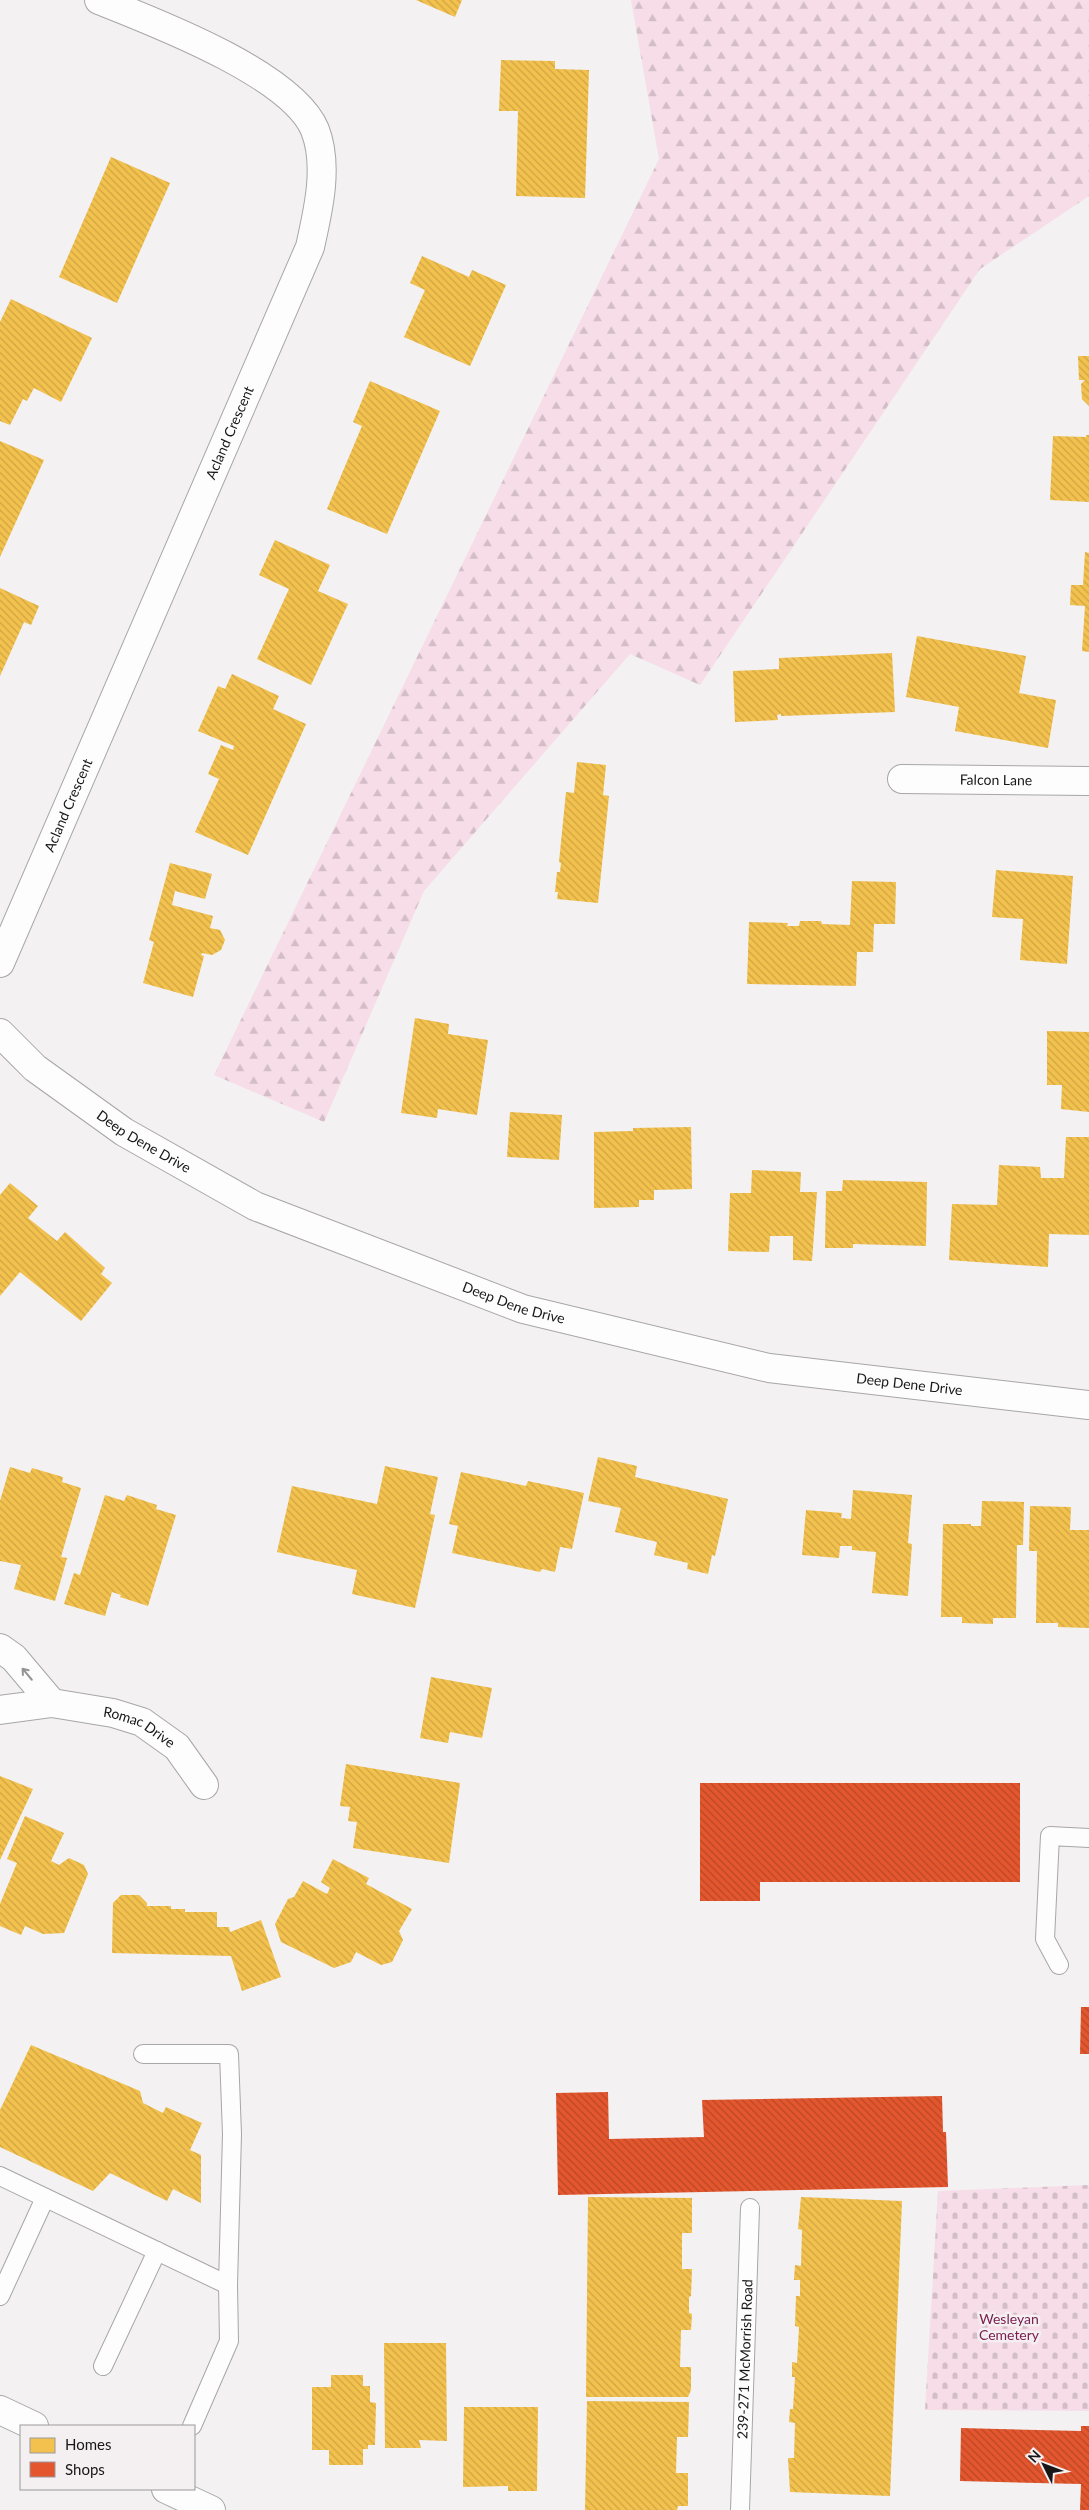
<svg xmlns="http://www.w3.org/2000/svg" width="1089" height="2510" viewBox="0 0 1089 2510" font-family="Lato,sans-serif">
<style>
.forest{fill:url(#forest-firs)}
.cemetery{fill:url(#cemetery-stones)}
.homes{fill:url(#homes-back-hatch)}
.shops{fill:url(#shops-back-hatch)}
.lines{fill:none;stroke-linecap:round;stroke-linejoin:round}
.service-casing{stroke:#a8a6a7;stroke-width:20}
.minor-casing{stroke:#a8a6a7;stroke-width:30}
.tertiary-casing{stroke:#a8a6a7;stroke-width:30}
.service{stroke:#fdfdfd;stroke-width:18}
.minor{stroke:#fdfdfd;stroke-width:28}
.tertiary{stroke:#fdfdfd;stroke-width:28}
.oneway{stroke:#969596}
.labels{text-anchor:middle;stroke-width:5;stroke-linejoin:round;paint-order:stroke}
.street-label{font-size:14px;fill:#181617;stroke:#f4f0f2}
.park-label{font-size:14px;fill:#7c2052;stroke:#f4f0f2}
</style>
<defs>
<pattern id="forest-firs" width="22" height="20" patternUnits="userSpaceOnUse" patternTransform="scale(1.25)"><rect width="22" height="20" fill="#f7dde8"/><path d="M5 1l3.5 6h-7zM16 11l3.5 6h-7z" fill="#d3bdc6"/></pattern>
<pattern id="cemetery-stones" width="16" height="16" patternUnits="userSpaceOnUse" patternTransform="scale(1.25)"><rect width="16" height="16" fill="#f7dde8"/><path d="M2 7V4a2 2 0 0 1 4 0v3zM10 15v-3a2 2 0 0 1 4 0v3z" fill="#d3bdc6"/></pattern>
<pattern id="homes-back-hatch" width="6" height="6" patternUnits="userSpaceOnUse" patternTransform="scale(1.25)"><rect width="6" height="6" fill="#f2c14e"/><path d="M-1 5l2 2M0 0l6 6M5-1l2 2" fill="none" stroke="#cfa543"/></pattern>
<pattern id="shops-back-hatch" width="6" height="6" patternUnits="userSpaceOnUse" patternTransform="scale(1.25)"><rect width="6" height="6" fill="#e4572e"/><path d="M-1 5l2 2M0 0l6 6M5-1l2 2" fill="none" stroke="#b84726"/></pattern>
</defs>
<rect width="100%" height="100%" fill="#f3f1f2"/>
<path class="forest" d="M631 0H1089V196L980 269 700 685 630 654 424 891 324 1122 214 1075 659 159Z"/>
<path class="cemetery" d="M1089 2185V2411L925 2410 938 2191Z"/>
<g class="homes">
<path d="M416 0H462L455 17Z"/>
<path d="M501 60 555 61V69L589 70 585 198 516 196 518 111H499Z"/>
<path d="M111 157 170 183 117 303 59 277Z"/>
<path d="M422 256 469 277 472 270 506 285 470 366 404 337 425 290 410 283Z"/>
<path d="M11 299 92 338 61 402 34 388 27 401 23 399 10 425 0 421V322Z"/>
<path d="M1078 356H1089V406L1082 399 1081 384 1085 380H1079Z"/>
<path d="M370 381 440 411 387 534 327 509 362 426 353 422Z"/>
<path d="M1086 435H1089V502L1050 500 1053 436 1086 437Z"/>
<path d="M0 441 44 460 0 557Z"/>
<path d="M275 540 330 565 318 591 348 604 311 685 257 659 289 589 259 575Z"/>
<path d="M1085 552 1089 553V652L1082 651 1085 606 1070 605 1071 585H1083Z"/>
<path d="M0 588 39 606 31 625 24 622 0 676Z"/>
<path d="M917 636 1026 656 1019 693 1056 700 1048 748 955 731 959 707 906 697Z"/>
<path d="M892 653 895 712 781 716V714L777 715 778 720 735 722 733 671 779 669V658Z"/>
<path d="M232 674 279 696 273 709 306 724 248 855 195 832 219 779 208 774 221 745 233 750 234 746 198 731 218 686 225 689Z"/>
<path d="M577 762 606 765 603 795 609 796 598 903 557 899 558 892H555L557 872H560L561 863 559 862 566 792 574 793Z"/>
<path d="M170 863 212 874 205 899 175 891 172 905 213 916 210 928 220 930 225 940 221 950 212 955 202 953 201 955 204 956 193 997 143 983 154 942 149 940Z"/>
<path d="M996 870 1073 876 1067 964 1020 960 1023 919 992 917Z"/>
<path d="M852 881 896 882 895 924H874L873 952H857L856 986 747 984 749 922 788 923 787 926H799L800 921H821L822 924 850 925Z"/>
<path d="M415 1018 449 1024 448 1034 488 1040 477 1115 438 1109 437 1118 401 1113Z"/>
<path d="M1047 1031 1089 1032V1112L1061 1109 1062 1085H1047Z"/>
<path d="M510 1112 562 1115 559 1160 507 1157Z"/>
<path d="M691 1127 692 1189 654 1190V1200H639V1207L594 1208V1132L633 1131V1128Z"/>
<path d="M1066 1137H1089V1235L1049 1234 1048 1267 949 1260 952 1204 997 1205 999 1165 1040 1167 1041 1178H1064Z"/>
<path d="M752 1170 801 1172 800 1192H817L812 1261 793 1260V1236H770L769 1252 728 1251 730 1193H751Z"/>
<path d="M843 1180 927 1182 926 1246 853 1244V1248H825L826 1191H842Z"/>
<path d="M10 1183 38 1206 28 1218 57 1241 65 1232 105 1268 101 1274 112 1283 81 1321 20 1272 0 1296V1195Z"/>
<path d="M598 1457 637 1466 635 1477 728 1499 715 1556 712 1555 708 1574 687 1569 688 1563 654 1555 657 1542 615 1532 621 1508 588 1501Z"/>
<path d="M385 1466 438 1477 430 1514 435 1515 415 1608 352 1594 357 1570 277 1552 292 1486 377 1504Z"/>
<path d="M10 1467 30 1473 32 1468 63 1477 62 1482 81 1488 61 1557 67 1558 55 1601 14 1589 21 1565 0 1561V1501Z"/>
<path d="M461 1472 526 1486 528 1481 584 1493 572 1549 560 1547 555 1572 542 1569 540 1572 452 1553 458 1526 449 1524Z"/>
<path d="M853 1490 912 1495 908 1543 912 1544 908 1596 872 1593 876 1552 852 1550V1546H840L839 1558 802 1555 806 1510 842 1513 841 1518 851 1519Z"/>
<path d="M105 1495 124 1501 127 1495 157 1505 156 1509 176 1515 148 1606 120 1597 121 1595 112 1592 105 1616 64 1604 74 1573 80 1575Z"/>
<path d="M982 1501 1024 1502 1023 1545H1017L1016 1618H993V1624L962 1623V1617H941L943 1524H971V1526H981Z"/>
<path d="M1030 1506 1071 1507 1070 1530H1089V1628L1058 1627V1623H1036L1037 1551H1029Z"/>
<path d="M431 1677 492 1688 482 1738 450 1732 448 1743 420 1738Z"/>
<path d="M346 1764 460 1783 449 1863 353 1848 357 1822 348 1821 350 1807 340 1806Z"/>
<path d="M0 1776 33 1789 0 1860Z"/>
<path d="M25 1816 64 1833 51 1861 59 1865 69 1858 84 1865 88 1874 64 1933 43 1934 25 1926 21 1935 0 1926V1904L17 1863 7 1859Z"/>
<path d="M333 1859 369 1878 366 1884 412 1909 399 1931 403 1940 392 1962 381 1965 356 1952 351 1962 334 1968 281 1942 275 1924 288 1899 294 1897 303 1881 327 1894 330 1888 321 1882Z"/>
<path d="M121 1895H139L147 1903V1906H171V1909H185V1912H217V1927H229L230 1932 261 1920 281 1977 242 1991 231 1956 112 1953 113 1903Z"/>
<path d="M31 2045 140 2091 143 2103 163 2113 166 2107 202 2123 190 2150 201 2155V2203L173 2189 167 2201 110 2173 93 2191 0 2147V2110Z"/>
<path d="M588 2197 692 2198V2233H682V2269H692L691 2296 689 2297V2313L692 2314 691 2330H681L680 2367H691V2390L688 2397H586Z"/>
<path d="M801 2197 902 2201 890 2496 790 2492 788 2458H794L795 2423 789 2422 790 2409H793L795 2377H792V2362L797 2363 799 2327 795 2326 796 2296H800V2280H794L795 2265 801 2266 802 2230 798 2229Z"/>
<path d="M384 2343H446L447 2441 419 2440 421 2448H385Z"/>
<path d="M331 2375H363V2386H370V2402L376 2403 375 2445H368V2449H363V2465H329V2450H312V2387H331Z"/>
<path d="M587 2401 689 2402 688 2437H677L676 2473H688V2506H678L677 2510H585Z"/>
<path d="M464 2407H538L537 2491H508V2486L463 2487Z"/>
</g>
<g class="shops">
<path d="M700 1783H1020V1882H760V1901H700Z"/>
<path d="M1081 2007H1089V2054H1080Z"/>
<path d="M608 2092 609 2139 704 2137 702 2100 942 2096 943 2132H946L948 2187 558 2195 556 2093Z"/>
<path d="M1081 2426H1089V2510H1080L1081 2484 960 2481 961 2428 1081 2431Z"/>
</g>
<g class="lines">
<defs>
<g id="service">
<path d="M1059 1965 1045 1939 1050 1836 1089 1838"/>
<path d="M143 2054H229L232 2134 228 2285 229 2341 192 2426"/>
<path d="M0 2176 228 2285"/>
<path d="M0 2296 45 2198"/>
<path d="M103 2366 157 2251"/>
<path id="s1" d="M740 2510 750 2208"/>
</g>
<g id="minor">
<path id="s2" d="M902 779 1089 781"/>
<path id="s3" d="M0 963 310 247C318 211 329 166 315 130 292 74 154 22 99 0"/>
<path id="s4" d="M0 1033 35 1068 124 1132 255 1206 523 1309 769 1368 1089 1405"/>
<path d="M0 1648 14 1658 52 1703"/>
<path id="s5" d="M0 1710 52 1703 113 1713 142 1722 177 1747 204 1785"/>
</g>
<g id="tertiary">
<path d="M0 2410 34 2426"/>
<path d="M166 2489 211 2510"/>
</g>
</defs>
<use href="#service" class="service-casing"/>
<use href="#minor" class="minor-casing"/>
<use href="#tertiary" class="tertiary-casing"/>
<use href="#service" class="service"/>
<use href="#minor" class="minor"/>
<use href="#tertiary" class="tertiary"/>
</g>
<defs><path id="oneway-shaft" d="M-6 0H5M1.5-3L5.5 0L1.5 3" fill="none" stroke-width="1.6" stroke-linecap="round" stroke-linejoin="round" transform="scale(1.25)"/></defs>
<use class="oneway" href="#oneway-shaft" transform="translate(27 1674) rotate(-130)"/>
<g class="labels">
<g class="street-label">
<text dy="5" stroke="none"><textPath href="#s3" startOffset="578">Acland Crescent</textPath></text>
<text dy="5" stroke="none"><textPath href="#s2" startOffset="94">Falcon Lane</textPath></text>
<text dy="5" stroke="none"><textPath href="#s3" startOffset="172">Acland Crescent</textPath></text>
<text dy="5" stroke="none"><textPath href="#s4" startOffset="181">Deep Dene Drive</textPath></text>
<text dy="5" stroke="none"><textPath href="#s4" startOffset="586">Deep Dene Drive</textPath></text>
<text dy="5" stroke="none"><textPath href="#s4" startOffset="991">Deep Dene Drive</textPath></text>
<text dy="5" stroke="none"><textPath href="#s5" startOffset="144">Romac Drive</textPath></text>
<text dy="5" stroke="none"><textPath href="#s1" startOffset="151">239-271 McMorrish Road</textPath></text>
</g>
<g class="park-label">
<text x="1009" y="2324">Wesleyan<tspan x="1009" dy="16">Cemetery</tspan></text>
</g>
</g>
<rect x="20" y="2425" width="175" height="65" fill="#f4f0f2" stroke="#9c999a"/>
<rect x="30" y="2438" width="25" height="15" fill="#f2c14e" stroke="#9c999a"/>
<text x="65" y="2450" font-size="15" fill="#181617">Homes</text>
<rect x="30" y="2462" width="25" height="15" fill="#e4572e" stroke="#9c999a"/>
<text x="65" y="2475" font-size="15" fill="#181617">Shops</text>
<g transform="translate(1044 2465) rotate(312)" stroke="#f4f0f2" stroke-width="4" paint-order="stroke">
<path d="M0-4L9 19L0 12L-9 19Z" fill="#181617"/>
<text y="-8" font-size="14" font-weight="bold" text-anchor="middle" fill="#181617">N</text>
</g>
</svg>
